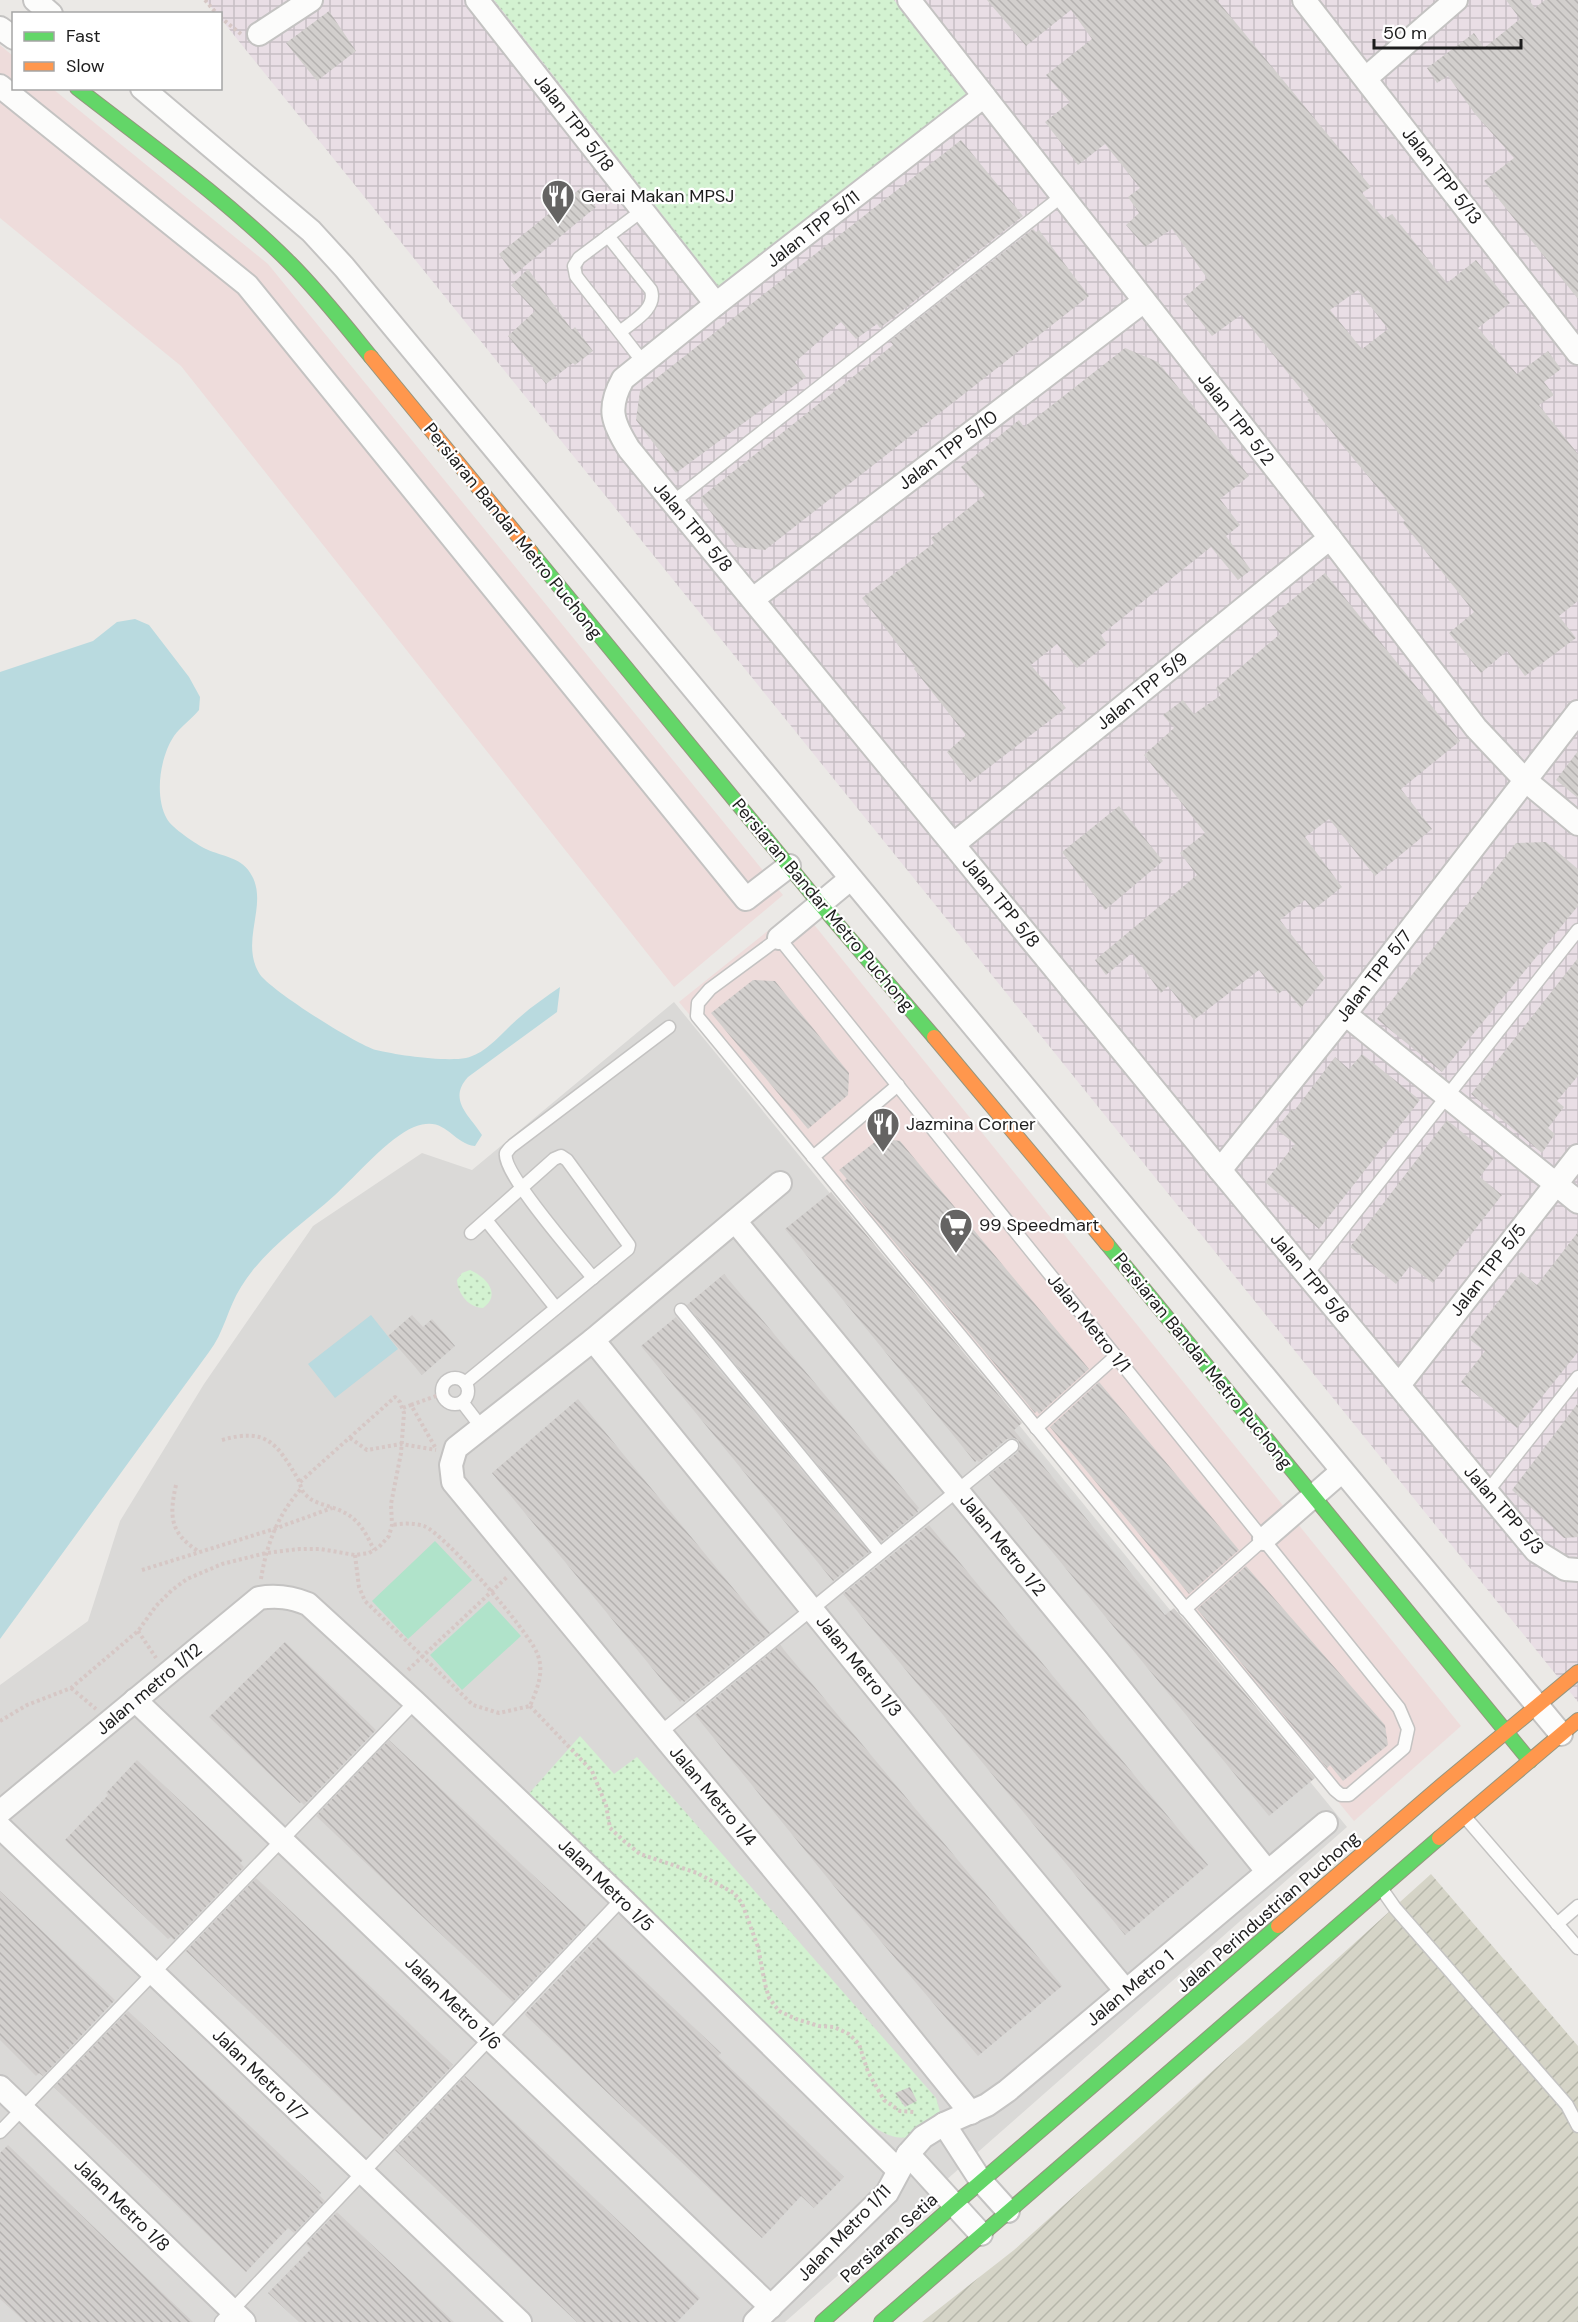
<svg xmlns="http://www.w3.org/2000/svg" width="1578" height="2322" viewBox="0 0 1578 2322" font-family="'DM Sans',sans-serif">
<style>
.residential{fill:#dad9d7}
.commercial{fill:#eedcdb}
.industrial{fill:url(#industrial-grid)}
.construction{fill:url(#construction-furrows)}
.park{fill:url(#park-dots)}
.pitch{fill:#b0e3ca}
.water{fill:#b9dadf}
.building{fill:url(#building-back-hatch);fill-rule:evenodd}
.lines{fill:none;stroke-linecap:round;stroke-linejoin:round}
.lane-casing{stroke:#c4c3c2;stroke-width:15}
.street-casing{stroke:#c4c3c2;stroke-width:26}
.fast-casing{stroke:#95957e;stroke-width:16}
.slow-casing{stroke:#95957e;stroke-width:16}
.path{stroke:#d6c7c5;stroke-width:4;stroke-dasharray:3 3;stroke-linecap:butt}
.lane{stroke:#fcfcfb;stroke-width:12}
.street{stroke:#fcfcfb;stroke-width:22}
.fast{stroke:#63d668;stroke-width:14}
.slow{stroke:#ff974d;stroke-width:14}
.labels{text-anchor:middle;stroke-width:4.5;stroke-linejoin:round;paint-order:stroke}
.street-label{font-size:18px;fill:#1d1d1d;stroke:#fff}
.poi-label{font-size:18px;fill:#1d1d1d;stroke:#fff;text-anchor:start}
</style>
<defs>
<pattern id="industrial-grid" width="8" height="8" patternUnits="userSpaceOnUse" patternTransform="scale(1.5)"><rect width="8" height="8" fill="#e9dee5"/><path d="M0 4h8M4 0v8" fill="none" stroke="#c7bec4"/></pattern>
<pattern id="construction-furrows" width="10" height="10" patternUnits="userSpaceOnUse" patternTransform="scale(1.5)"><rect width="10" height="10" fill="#d5d4c7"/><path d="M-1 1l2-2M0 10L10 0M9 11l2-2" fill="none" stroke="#b6b6aa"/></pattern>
<pattern id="park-dots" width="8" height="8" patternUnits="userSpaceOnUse" patternTransform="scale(1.5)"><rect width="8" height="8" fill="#d3f2d1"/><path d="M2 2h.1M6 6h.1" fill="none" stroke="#b5cfb3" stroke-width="1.8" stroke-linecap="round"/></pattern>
<pattern id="building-back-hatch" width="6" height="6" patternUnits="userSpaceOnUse" patternTransform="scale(1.5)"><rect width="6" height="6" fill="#d2cfcd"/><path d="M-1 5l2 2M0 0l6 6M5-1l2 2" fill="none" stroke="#b4b1b0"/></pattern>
</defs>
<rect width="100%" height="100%" fill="#ebe9e6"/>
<path class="residential" d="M674 1002 1347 1827 785 2322H0V1685L88 1621 120 1521 204 1384 313 1226 422 1153 472 1170Z"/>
<g class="commercial">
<path d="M0 45 13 56 14 88 53 89 268 264 783 895 674 987 181 366 0 218Z"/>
<path d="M799 906 1461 1726 1354 1821 679 1002Z"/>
</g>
<path class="industrial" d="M205 0H1578V1702L221 19 220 14 216 13Z"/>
<path class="construction" d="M1431 1874 1578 2046V2322H922L1014 2250Z"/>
<g class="park">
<path d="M494 0H894L968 95 719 287Z"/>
<path d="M470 1270C486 1277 502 1294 483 1308 469 1308 458 1294 457 1280L462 1273Z"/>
<path d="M580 1736 614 1774 637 1757 936 2098 940 2112C909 2155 885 2137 852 2110L526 1797Z"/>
</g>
<g class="pitch">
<path d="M435 1541 472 1580 408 1639 372 1601Z"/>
<path d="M489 1601 521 1636 462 1690 430 1655Z"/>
</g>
<g class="water">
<path d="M135 619 149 625 189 677 200 697 199 710C192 719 180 727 174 736 160 757 154 796 167 819 172 828 196 844 206 849 223 857 243 857 252 876 268 905 240 941 259 973 268 989 357 1045 376 1050 397 1055 444 1062 466 1058 487 1054 504 1030 520 1017 532 1006 546 997 560 987L557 1012 468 1077C447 1100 470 1116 482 1135L475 1146C451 1143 446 1114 414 1127 388 1138 356 1176 335 1195 302 1225 265 1248 241 1287 228 1307 224 1333 209 1352 139 1448 70 1543 0 1639V672L93 641 117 622Z"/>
<path d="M371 1315 398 1349 335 1398 308 1364Z"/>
</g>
<g class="building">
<path d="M987 0H1217L1371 187 1362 193 1384 219 1392 214 1447 283 1476 260 1510 303 1478 328 1517 374 1548 351 1561 369 1544 382 1554 395 1539 405 1578 454V601L1559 616 1576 638 1525 676 1507 651 1481 673 1449 633 1474 612 1403 523 1405 521 1338 440 1307 400 1309 399 1241 315 1212 336 1183 299 1207 278 1172 229 1145 247 1126 225 1139 213 1128 197 1140 188 1105 144 1078 165 1045 122 1070 102 1046 75 1092 39 1071 10 1026 46ZM1358 290 1388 329 1362 349 1330 310Z"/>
<path d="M1506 0H1529L1535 8 1545 0H1578V299L1484 181 1514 158 1475 114 1448 76 1437 83 1427 68 1474 33 1484 48 1520 19Z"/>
<path d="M329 11 356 51 317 81 286 43Z"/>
<path d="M961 140 1023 216 880 328 877 324 856 339 841 322 795 362 806 377 676 473 636 420 640 391Z"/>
<path d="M582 187 596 207 514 275 499 254Z"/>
<path d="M1033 229 1036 232 1039 230 1089 296 765 550 737 547 700 498 893 345 890 341Z"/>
<path d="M528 269 572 330 575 327 593 351 575 365 573 363 546 384 508 336 535 311 511 285Z"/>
<path d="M1125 348 1158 362 1249 476 1220 499 1240 525 1226 536 1251 570 1238 580 1211 547 1101 635 1107 644 1077 668 1057 644 1031 665 1066 708 970 782 947 752 966 735 914 669 915 667 862 598 934 543 931 538 985 495 961 467 1019 420 1024 427Z"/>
<path d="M1325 573 1460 741 1401 789 1432 829 1375 876 1329 819 1305 837 1342 887 1313 910 1305 900 1280 920 1325 978 1301 1008 1285 989 1278 994 1259 970 1194 1020 1168 986 1161 993 1132 953 1106 975 1095 960 1197 875 1180 853 1205 833 1144 755 1174 728 1163 715 1183 700 1194 714 1221 695 1216 688 1280 634 1268 619Z"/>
<path d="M1578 751V798L1556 780Z"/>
<path d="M1119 806 1163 861 1105 910 1062 852Z"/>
<path d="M1546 842 1578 869V906L1442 1072 1377 1019 1516 843Z"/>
<path d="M1578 958V1076L1557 1101 1564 1107 1548 1128 1555 1134 1542 1153 1471 1094Z"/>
<path d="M753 980 775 981 849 1073 848 1095 808 1129 711 1013Z"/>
<path d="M1362 1054 1420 1100 1319 1229 1265 1182 1295 1144 1276 1129 1292 1109 1294 1111 1335 1057 1349 1069Z"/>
<path d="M1447 1120 1494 1158 1480 1177 1502 1195 1433 1283 1410 1266 1396 1284 1350 1247Z"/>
<path d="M880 1138 900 1141 1089 1369 1039 1414 1037 1411 1035 1413 844 1181 847 1179 839 1170Z"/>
<path d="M831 1192 1022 1423 1014 1430 1165 1615 1174 1608 1315 1778 1269 1816 989 1475 1018 1452 1020 1445 1018 1440 1014 1438 1007 1439 979 1462 977 1460 975 1462 785 1229Z"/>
<path d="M1578 1232V1352L1517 1428 1461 1382 1485 1351 1469 1339 1521 1272 1537 1285Z"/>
<path d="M724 1274 919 1508 917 1510 918 1512 881 1542 687 1305Z"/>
<path d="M412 1315 423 1327 432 1319 455 1346 422 1375 388 1336Z"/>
<path d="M676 1317 869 1552 833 1581 641 1346Z"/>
<path d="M1099 1382 1239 1550 1189 1594 1050 1427Z"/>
<path d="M578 1399 770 1633 684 1702 682 1700 680 1702 492 1473Z"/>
<path d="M1578 1403V1537L1564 1538 1512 1490Z"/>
<path d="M929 1525 1208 1865 1125 1935 843 1594Z"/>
<path d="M1246 1566 1385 1725 1388 1745 1343 1781 1330 1765 1327 1768 1197 1609Z"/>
<path d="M285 1642 376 1730 304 1805 301 1802 300 1803 209 1717Z"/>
<path d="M780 1645 1062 1986 978 2056 834 1886 695 1715Z"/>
<path d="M389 1740 586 1925 513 2002 316 1816Z"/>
<path d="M137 1760 243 1860 240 1863 244 1867 174 1940 171 1937 168 1939 65 1840 108 1795 106 1793Z"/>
<path d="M256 1878 453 2065 383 2139 186 1951Z"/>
<path d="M0 1891 115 2000 43 2076 39 2073 36 2076 0 2040Z"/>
<path d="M598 1937 721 2053 718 2056 844 2177 814 2208 801 2196 762 2238 526 2016 525 2014Z"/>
<path d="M128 2011 321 2193 319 2195 325 2201 294 2233 288 2228 246 2272 54 2087Z"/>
<path d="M465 2076 700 2298 677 2322H577L397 2152 395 2150Z"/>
<path d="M910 2087 917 2101 905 2107 895 2093Z"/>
<path d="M8 2145 193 2322H25L0 2299V2153Z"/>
<path d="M337 2212 454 2322H299L268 2293 311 2249 306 2244Z"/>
</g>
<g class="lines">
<defs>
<g id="lane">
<path d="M643 210 579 258 574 266 576 276 643 362"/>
<path d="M608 236 651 290C657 309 633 321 620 332"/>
<path d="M673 502 1062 196"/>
<path d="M779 938 1399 1708 1408 1729 1404 1748 1349 1795H1341L1335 1790 697 1016 698 1003 710 989Z"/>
<path d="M813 1157 898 1085"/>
<path d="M486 1220 556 1308"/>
<path d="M1307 1274 1578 930"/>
<path d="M593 1278C579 1260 501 1172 506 1153 506 1153 511 1146 512 1146L669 1027"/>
<path d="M681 1310 880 1553"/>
<circle cx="455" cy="1391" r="13"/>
<path d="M465 1383 628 1249 629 1245 567 1160 561 1156 554 1159 471 1233"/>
<path d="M462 1402 482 1428"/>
<path d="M1036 1428 1116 1356"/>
<path d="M1487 1492 1578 1377"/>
<path d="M1185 1609 1264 1539"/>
<path d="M661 1732 1012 1446"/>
<path d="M1465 1817 1578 1948"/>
<path d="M1381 1888 1395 1908 1567 2105 1578 2126"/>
<path d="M1557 1924 1578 1906"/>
<path d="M0 2132 415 1702"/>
<path d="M221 2322 622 1899"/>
</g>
<g id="street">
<path d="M35 0 51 14"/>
<path d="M477 0 716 304"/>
<path d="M909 0 1330 538 1476 728 1525 780 1578 824"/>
<path d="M1304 0 1578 353"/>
<path d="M0 28 14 38"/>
<path d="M259 34 311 0"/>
<path d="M1366 78 1456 0"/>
<path d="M0 86 247 285 746 899 789 866"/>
<path d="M142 88 311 231 344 267C747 758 1154 1246 1561 1734"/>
<path d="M984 96 716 304 623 379C607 408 612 422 629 449L1220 1170 1536 1551 1565 1569 1578 1570"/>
<path d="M753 599 1144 301"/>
<path d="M954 844 1330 538"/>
<path d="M779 938 849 880"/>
<path d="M1345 1014 1578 1202"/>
<path d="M1220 1170 1345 1014 1578 712"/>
<path d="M780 1183 593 1340 456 1448 451 1465 453 1482 803 1905 971 2113"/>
<path d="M735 1221 1097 1660 1267 1871"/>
<path d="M593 1340 951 1781 1126 1991"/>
<path d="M1399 1385 1578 1156"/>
<path d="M1264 1539 1341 1472"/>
<path d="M135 1700 771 2307"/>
<path d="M0 1812 259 1598C277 1595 291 1597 308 1604L415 1702 622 1899 898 2170"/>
<path d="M0 1827 520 2322"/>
<path d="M0 2087 244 2322"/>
<path d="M944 2124 981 2181 1008 2211"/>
<path d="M908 2154 981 2234"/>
<path d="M755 2322 887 2193 908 2154 923 2137 944 2124 987 2105 1007 2091 1326 1823"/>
</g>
<g id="fast">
<path d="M77 88C149 144 225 198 290 263 319 292 345 325 371 357"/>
<path d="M531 552 820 904 934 1037"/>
<path d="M1107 1244 1530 1761"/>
<path d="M822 2322 955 2204 1278 1926"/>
<path d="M881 2322 1439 1838"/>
</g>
<g id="slow">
<path d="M371 357 531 552"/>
<path d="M934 1037 1107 1244"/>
<path d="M1439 1838 1578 1720"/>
<path d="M1278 1926 1442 1785 1578 1672"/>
</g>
</defs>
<use href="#lane" class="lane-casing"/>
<use href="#street" class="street-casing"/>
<use href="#fast" class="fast-casing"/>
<use href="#slow" class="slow-casing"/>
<g class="path">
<path d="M205 0 217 14"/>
<path d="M220 17 241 34"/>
<path d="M411 1405 442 1394"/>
<path d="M403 1408 411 1405 435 1447"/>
<path d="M350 1438 367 1450 401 1444 436 1450"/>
<path d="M222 1440C267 1427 277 1444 298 1479 301 1485 301 1491 306 1495 312 1502 322 1504 331 1507 356 1515 363 1527 374 1550"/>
<path d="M176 1485C169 1516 170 1533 198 1551"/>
<path d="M355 1555 359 1587 365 1601 473 1705 499 1713 530 1706C537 1689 545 1672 537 1653 528 1631 445 1534 424 1526 414 1523 402 1523 392 1525"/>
<path d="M142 1570 274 1529 332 1508"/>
<path d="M261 1579C266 1546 278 1514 301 1489"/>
<path d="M138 1631 156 1658"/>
<path d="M408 1670 507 1577"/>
<path d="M71 1688 96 1709"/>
<path d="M530 1706 592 1771 606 1805 610 1828 624 1841 640 1854 697 1873 734 1893 742 1903 758 1947 765 1984 769 1998 779 2011 796 2019 819 2026 834 2027 849 2034 859 2044 868 2072 884 2100 900 2111 915 2112"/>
<path d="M0 1721 27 1705 71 1688 138 1631 156 1606 172 1590 187 1579 222 1564 266 1553 299 1549H320L355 1555 369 1553 379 1547 389 1536 392 1525 391 1504 401 1453 404 1413 400 1402 395 1397 300 1482"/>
</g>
<use href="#lane" class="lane"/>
<use href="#street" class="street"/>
<use href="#fast" class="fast"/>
<use href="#slow" class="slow"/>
</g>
<defs>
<symbol id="restaurant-pin" viewBox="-11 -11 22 30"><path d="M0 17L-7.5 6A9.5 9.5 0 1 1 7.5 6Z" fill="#656463" stroke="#fff"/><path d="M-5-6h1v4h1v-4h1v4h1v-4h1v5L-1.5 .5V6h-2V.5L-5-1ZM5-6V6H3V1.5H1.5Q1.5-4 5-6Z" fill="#fff"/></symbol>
<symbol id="supermarket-pin" viewBox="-11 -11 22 30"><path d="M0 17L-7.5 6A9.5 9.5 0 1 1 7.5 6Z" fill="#656463" stroke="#fff"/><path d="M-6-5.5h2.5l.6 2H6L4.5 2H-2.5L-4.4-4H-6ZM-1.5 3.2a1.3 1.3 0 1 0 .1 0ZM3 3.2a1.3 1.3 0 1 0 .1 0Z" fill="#fff"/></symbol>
</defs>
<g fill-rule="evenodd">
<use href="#restaurant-pin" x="539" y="177" width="38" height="52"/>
<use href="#restaurant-pin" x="864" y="1105" width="38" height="52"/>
<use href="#supermarket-pin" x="937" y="1206" width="38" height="52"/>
</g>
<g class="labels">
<g class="street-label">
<text transform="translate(574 123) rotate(52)" y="6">Jalan TPP 5/18</text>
<text transform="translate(1442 176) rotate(52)" y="6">Jalan TPP 5/13</text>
<text transform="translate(813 229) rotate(-38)" y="6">Jalan TPP 5/11</text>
<text transform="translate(1236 419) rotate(52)" y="6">Jalan TPP 5/2</text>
<text transform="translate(948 450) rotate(-37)" y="6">Jalan TPP 5/10</text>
<text transform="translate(693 527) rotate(50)" y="6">Jalan TPP 5/8</text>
<text transform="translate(513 531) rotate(51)" y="6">Persiaran Bandar Metro Puchong</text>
<text transform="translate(1142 691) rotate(-39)" y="6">Jalan TPP 5/9</text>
<text transform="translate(1001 902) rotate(51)" y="6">Jalan TPP 5/8</text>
<text transform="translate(823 905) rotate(50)" y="6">Persiaran Bandar Metro Puchong</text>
<text transform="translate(1374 976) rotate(-52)" y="6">Jalan TPP 5/7</text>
<text transform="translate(1488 1270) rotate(-52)" y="6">Jalan TPP 5/5</text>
<text transform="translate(1310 1278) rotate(50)" y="6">Jalan TPP 5/8</text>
<text transform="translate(1089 1323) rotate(51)" y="6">Jalan Metro 1/1</text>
<text transform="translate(1203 1361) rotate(51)" y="6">Persiaran Bandar Metro Puchong</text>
<text transform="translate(1504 1510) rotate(49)" y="6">Jalan TPP 5/3</text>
<text transform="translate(1003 1545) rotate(51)" y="6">Jalan Metro 1/2</text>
<text transform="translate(859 1666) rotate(51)" y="6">Jalan Metro 1/3</text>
<text transform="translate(149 1689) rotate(-40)" y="6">Jalan metro 1/12</text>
<text transform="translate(713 1796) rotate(50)" y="6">Jalan Metro 1/4</text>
<text transform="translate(606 1885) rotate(44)" y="6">Jalan Metro 1/5</text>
<text transform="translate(1268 1912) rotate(-41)" y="6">Jalan Perindustrian Puchong</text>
<text transform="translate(1130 1988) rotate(-40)" y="6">Jalan Metro 1</text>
<text transform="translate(453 2003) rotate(44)" y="6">Jalan Metro 1/6</text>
<text transform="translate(260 2075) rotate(44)" y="6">Jalan Metro 1/7</text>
<text transform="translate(122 2205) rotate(44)" y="6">Jalan Metro 1/8</text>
<text transform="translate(844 2233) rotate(-46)" y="6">Jalan Metro 1/11</text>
<text transform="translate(889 2238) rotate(-42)" y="6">Persiaran Setia</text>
</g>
<g class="poi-label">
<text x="581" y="202">Gerai Makan MPSJ</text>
<text x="906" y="1130">Jazmina Corner</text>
<text x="979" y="1231">99 Speedmart</text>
</g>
</g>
<rect x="12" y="12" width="210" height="78" fill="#ffffff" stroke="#a5a5a5" stroke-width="1.5"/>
<rect x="24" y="32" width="30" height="9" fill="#63d668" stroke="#a5a5a5" stroke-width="1.5"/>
<text x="66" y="42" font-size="18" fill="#1d1d1d">Fast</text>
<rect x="24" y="62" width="30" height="9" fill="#ff974d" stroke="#a5a5a5" stroke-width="1.5"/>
<text x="66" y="72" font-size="18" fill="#1d1d1d">Slow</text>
<path d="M1374 39v9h147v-9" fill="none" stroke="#1d1d1d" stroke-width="3"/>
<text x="1383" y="39" font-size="18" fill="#1d1d1d" stroke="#ffffff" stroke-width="4.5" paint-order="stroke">50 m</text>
</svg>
